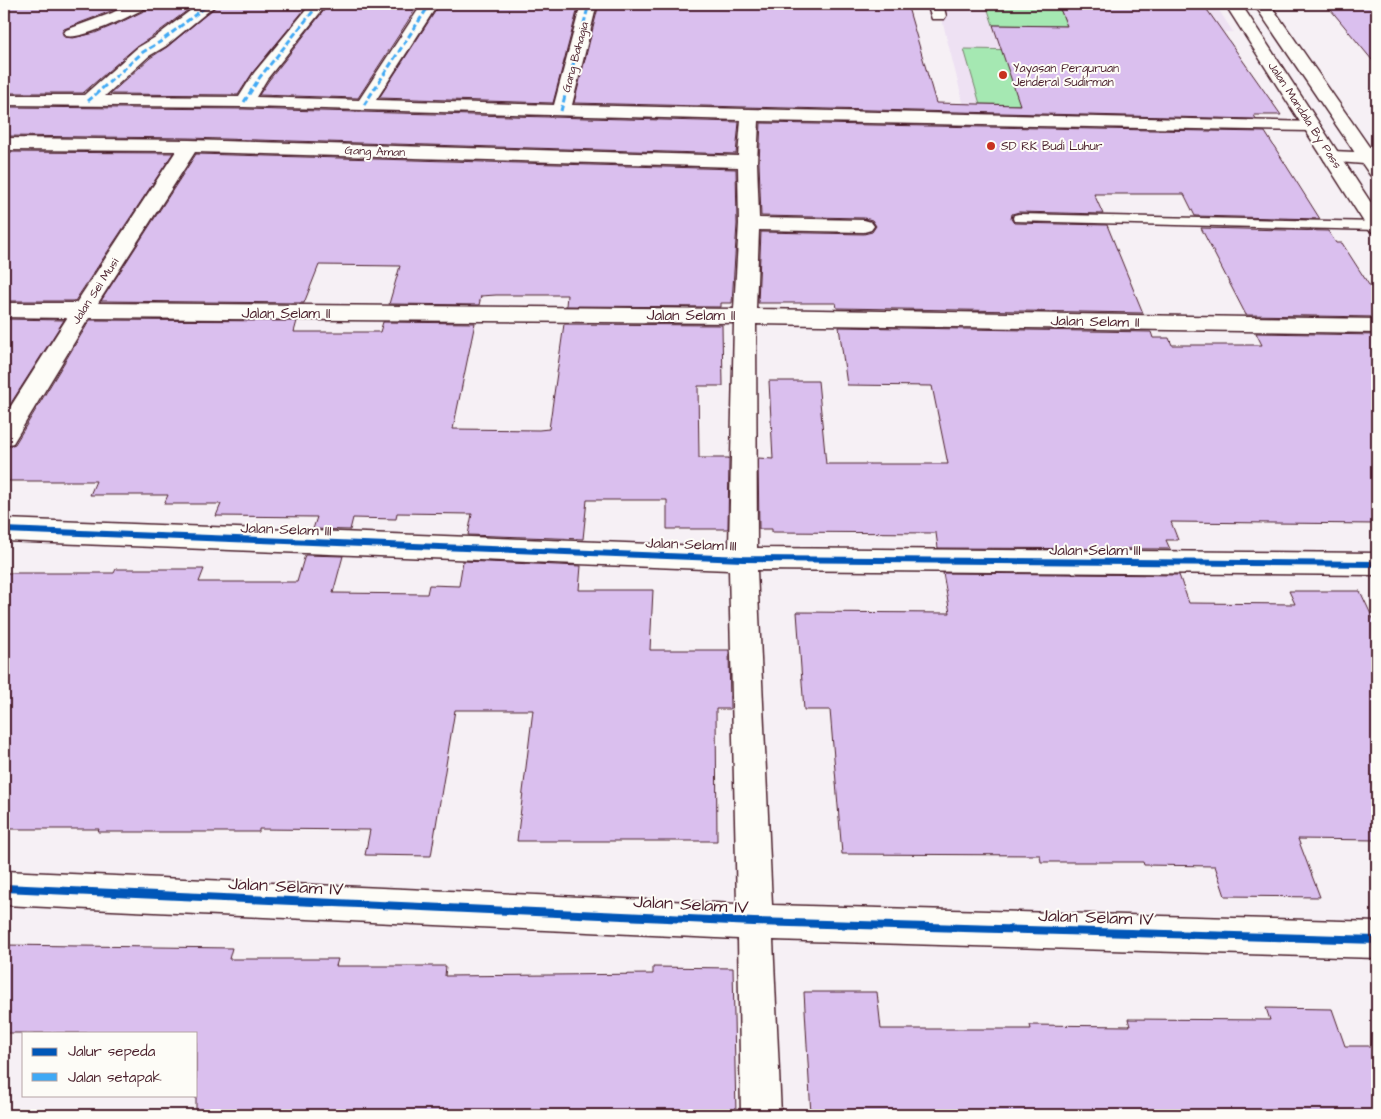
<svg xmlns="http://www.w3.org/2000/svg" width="1381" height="1119" viewBox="0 0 1381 1119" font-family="'Architects Daughter',sans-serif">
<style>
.built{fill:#eee1f3}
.green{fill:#a5e8b2;stroke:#78846e}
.building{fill:#dabfee;stroke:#4a1f2b}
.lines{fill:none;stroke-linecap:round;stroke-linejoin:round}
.lane-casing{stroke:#4a1f2b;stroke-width:3}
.street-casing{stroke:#4a1f2b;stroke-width:3}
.secondary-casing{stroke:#4a1f2b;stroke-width:3}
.lane{fill:#fdfcf7;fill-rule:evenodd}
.street{fill:#fdfcf7;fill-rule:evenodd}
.secondary{fill:#fdfcf7;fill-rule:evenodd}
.quiet{stroke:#3fa9f5;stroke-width:3;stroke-dasharray:6 3;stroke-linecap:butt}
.cycleway-far1-casing{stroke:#fdfcf7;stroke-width:9}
.cycleway-casing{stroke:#fdfcf7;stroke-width:11}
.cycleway-far1{stroke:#0057b8;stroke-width:6}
.cycleway{stroke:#0057b8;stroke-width:8}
.poi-dot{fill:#c8321e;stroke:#fdfcf7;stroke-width:2}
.labels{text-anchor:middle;stroke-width:4;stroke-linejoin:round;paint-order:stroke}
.far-street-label{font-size:12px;fill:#4a1f2b;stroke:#fdfcf7}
.far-poi-label{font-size:12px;fill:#4a1f2b;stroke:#fdfcf7;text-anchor:start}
.street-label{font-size:15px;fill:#4a1f2b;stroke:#fdfcf7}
.near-street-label{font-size:18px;fill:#4a1f2b;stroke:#fdfcf7}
</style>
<rect width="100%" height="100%" fill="#f6f0f5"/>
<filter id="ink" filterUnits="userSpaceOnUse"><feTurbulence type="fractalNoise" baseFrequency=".02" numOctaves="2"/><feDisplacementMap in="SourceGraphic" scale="10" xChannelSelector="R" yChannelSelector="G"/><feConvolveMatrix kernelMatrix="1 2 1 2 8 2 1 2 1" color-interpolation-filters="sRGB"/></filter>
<g filter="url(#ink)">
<path class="built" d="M938 4H1215L1233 32 1033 28 1066 116 966 114Z"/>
<g class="green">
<path d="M986 4H1058L1067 26 993 25Z"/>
<path d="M964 49 1026 50 1045 105 980 104Z"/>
</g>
<g class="building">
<path d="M4 4H125L111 11 64 29 62 32 64 37 73 38 95 33 119 23 148 9 151 4H196L153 36 136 47 83 93H4Z"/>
<path d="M219 4H309L253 72 238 95 110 94 150 58 167 47Z"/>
<path d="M329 4H419L358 98 259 95 269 80Z"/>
<path d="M440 4H579L553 103 379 98Z"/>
<path d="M599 4H907L936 103 1020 105 993 25 1067 26 1058 4H1203L1281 115H1254L1256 119 574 103Z"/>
<path d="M1326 4H1377V66Z"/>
<path d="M4 107 244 109 739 122 736 154 189 138 4 136Z"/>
<path d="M761 123 1265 132 1320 219 1195 216 1184 194H1094L1103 214 1019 212 1012 214 1011 219 1014 223 1107 225 1143 313 837 308 836 303H758L761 232 864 234 872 232 876 226 872 220 864 218 761 216 759 162Z"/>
<path d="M4 152 173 153 75 301H4Z"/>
<path d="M196 154 736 169 737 224 732 303H721V307L566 306 567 295H496L481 296 479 305 389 304 400 266 319 265 304 303 101 301Z"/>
<path d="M1201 228 1328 231 1336 243H1342L1369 285H1377V317L1246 315Z"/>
<path d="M4 319 64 320 4 414Z"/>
<path d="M90 320 297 321 294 332H380L383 322 475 323 453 429 539 430 549 429 564 324 722 325 723 386H698L699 458H729L728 529H667V500H587L583 539 468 535 472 514 397 513 396 519 353 518 350 530 313 529 317 517 216 516 221 504H164L168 495H90L96 481H4V448L15 444Z"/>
<path d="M839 327 1151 332 1153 338H1169L1172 345H1262L1256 333 1377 335V524L1171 522 1178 540H1166L1170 549 938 548 936 533 772 532V529H759L758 458 773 459 769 381H818L826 464H948L932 386 847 385Z"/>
<path d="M305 555 343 556 333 593 427 594 429 585 459 586 463 561 581 566 579 590H653L650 650H729L730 709H716L717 841H517L533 710H455L431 856 365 855 370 830 259 829V832H98L99 829H4V573H114L116 569H204L199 582H297Z"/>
<path d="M943 573 1179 575 1189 603 1295 604 1289 591H1360L1377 627V840L1298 839 1320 897 1225 896 1215 866 1144 865 1143 862H1041L1040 855 842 854 830 710H804L797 612 950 613Z"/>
<path d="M4 945 232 948 229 959H338L336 966H446L445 976 653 974V967L733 968 736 1115H196V1033H4Z"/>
<path d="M804 992H877L881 1029H1031L1030 1025 1130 1026 1128 1019 1270 1020 1266 1008 1332 1009 1345 1046H1377V1115H811Z"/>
</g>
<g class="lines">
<defs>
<path id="lane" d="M1019 214 1377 222V230L1014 221 1013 218 1014 215Z"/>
<g id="street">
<path d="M129 4H149L147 7C131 16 82 40 66 36L64 33 66 30 112 13Z"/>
<path d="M199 4H217L166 46 149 56 105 96 239 97 254 73 311 4H327L267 79 256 97 359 100 422 4H438L376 100 554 105 581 4H597L572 105 1317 122 1320 126 1317 130 1311 131 759 121 757 162 759 218 864 220 871 222 874 226 871 230 864 232 759 230 756 309 1377 319V333L756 324 757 548 1377 553V575L757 570 772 905 1377 922V958L773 940 781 1115H741L738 939 4 905V871L737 904 729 570 4 541V519L729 547 734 323 89 318 13 443 4 446V417L67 318 4 317V303H76L176 151 4 150V138L189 140 738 156 741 120 244 107 4 105V95H84L137 48 154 38ZM195 152 738 167 739 224 734 309 98 303Z"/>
<path d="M927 4H943L946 16 944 19H932Z"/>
<path d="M1332 151 1377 153V165L1325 161 1323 157 1325 153Z"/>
</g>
<g id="secondary">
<path d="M1225 4H1241L1377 212V233L1370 231 1367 227Z"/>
<path d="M1254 4H1270L1377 158V177L1370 175Z"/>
</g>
</defs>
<use href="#lane" class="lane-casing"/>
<use href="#street" class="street-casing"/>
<use href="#secondary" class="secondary-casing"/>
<use href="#lane" class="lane"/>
<use href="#street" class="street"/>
<use href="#secondary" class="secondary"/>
<g class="quiet">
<path d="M88 101 143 52 160 42 209 4"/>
<path d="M244 102 260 77 319 4"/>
<path d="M364 105 430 4"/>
<path d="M561 111 589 4"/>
</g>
<defs>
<path id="cycleway-far1" d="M4 530 743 559 1377 564"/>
<path id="cycleway" d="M4 888 754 922 1377 940"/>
</defs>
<use href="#cycleway-far1" class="cycleway-far1-casing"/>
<use href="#cycleway" class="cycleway-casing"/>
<use href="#cycleway-far1" class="cycleway-far1"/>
<use href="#cycleway" class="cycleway"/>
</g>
</g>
<g class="poi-dot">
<circle cx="1003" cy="75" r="5"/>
<circle cx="991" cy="146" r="5"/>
</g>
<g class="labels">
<g class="far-street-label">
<text transform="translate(575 57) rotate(-75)" y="4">Gang Bahagia</text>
<text transform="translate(1305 115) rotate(57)" y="4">Jalan Mandala By Pass</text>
<text transform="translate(375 151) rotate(2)" y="4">Gang Aman</text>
<text transform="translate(95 291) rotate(-57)" y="4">Jalan Sei Musi</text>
</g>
<g class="far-poi-label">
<text x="1013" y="72">Yayasan Perguruan<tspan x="1013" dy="14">Jenderal Sudirman</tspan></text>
<text x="1001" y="150">SD RK Budi Luhur</text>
</g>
<g class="street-label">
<text x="286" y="318">Jalan Selam II</text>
<text x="691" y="320">Jalan Selam II</text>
<text transform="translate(1095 321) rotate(1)" y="5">Jalan Selam II</text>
<text transform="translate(286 529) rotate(2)" y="5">Jalan Selam III</text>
<text transform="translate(691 544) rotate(2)" y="5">Jalan Selam III</text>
<text x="1095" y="555">Jalan Selam III</text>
</g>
<g class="near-street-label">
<text transform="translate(286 886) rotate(3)" y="6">Jalan Selam IV</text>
<text transform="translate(691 904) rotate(3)" y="6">Jalan Selam IV</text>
<text transform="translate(1096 917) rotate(2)" y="6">Jalan Selam IV</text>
</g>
</g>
<rect width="1381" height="1119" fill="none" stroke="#fdfcf7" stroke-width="20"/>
<rect x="10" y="10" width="1361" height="1099" fill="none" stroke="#4a1f2b" stroke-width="2" filter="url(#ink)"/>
<rect x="22" y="1032" width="175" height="65" fill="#fdfcf7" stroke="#b5a4a5"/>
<rect x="32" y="1048" width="25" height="8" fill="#0057b8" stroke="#b5a4a5"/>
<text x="68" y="1056" font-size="15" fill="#4a1f2b">Jalur sepeda</text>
<rect x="32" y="1073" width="25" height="8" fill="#3fa9f5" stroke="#b5a4a5"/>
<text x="68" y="1082" font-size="15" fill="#4a1f2b">Jalan setapak</text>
</svg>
